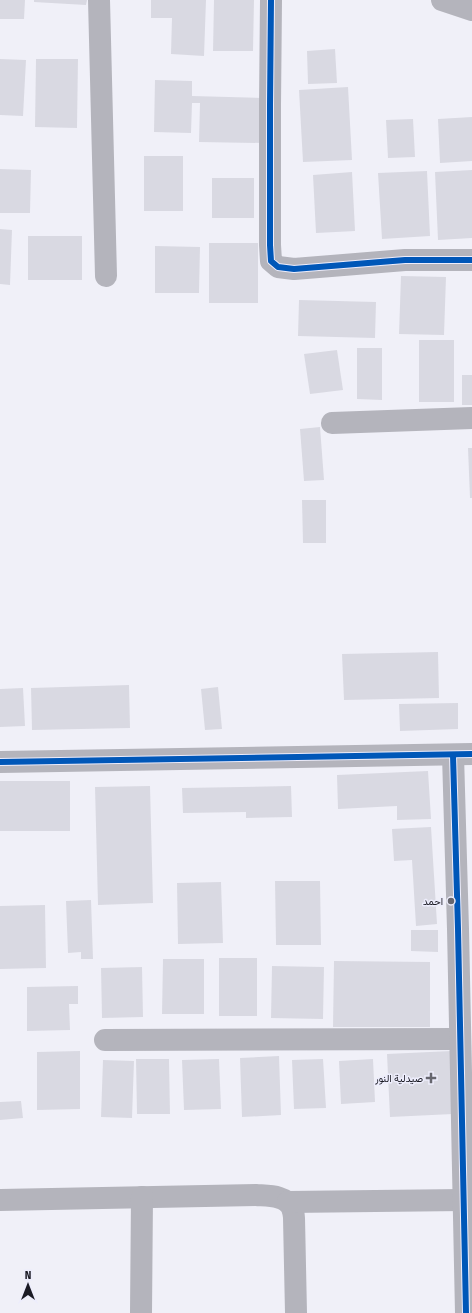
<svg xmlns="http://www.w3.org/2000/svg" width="472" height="1313" viewBox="0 0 472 1313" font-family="'Fira Sans Condensed',Vazirmatn,sans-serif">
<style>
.building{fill:#d9d9e2}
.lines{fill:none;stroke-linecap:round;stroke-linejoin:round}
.street{stroke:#b4b4bc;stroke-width:22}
.secondary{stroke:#b4b4bc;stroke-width:22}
.cycleway-casing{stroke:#ededfc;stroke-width:8}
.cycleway{stroke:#0057b8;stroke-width:6}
.poi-dot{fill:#66666e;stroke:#ededfc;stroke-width:1.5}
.labels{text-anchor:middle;stroke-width:3;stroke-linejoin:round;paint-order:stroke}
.poi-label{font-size:10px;fill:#1b1b24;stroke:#ededfc;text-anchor:end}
</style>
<rect width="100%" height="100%" fill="#f0f0f8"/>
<g class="building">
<path d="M0 0H25L24 19H0Z"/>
<path d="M34 0H87L86 5 34 2Z"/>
<path d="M151 0H206L204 56 171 54 172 18H151Z"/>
<path d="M214 0H254L253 51H213Z"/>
<path d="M335 49 337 83 308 84 307 51Z"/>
<path d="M0 59 26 60 23 116 0 115Z"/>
<path d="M36 59H78L77 128 35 127Z"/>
<path d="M155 80 192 81V96L263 98 262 143 199 142 200 103H192L191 133 154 132Z"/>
<path d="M348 87 352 160 303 162 299 90Z"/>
<path d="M472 117V161L440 163 438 119Z"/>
<path d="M413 119 415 157 388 158 386 120Z"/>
<rect x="144" y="156" width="39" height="55"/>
<path d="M0 169 31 170 30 213H0Z"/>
<path d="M472 170V238L438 240 435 172Z"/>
<path d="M427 171 430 236 382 239 378 173Z"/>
<path d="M352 172 355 231 316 233 313 175Z"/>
<rect x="212" y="178" width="42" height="40"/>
<path d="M0 229 12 230 10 285 0 284Z"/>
<rect x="28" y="236" width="54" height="44"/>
<rect x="209" y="243" width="49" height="60"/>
<path d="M155 246 200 247 199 293H155Z"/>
<path d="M401 276 446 277 444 335 399 334Z"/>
<path d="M299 300 376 302 375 338 298 336Z"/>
<rect x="419" y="340" width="35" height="62"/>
<path d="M357 348H382V400L357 399Z"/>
<path d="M337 350 343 390 310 394 304 354Z"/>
<rect x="462" y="375" width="10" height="30"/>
<path d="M320 427 324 480 304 481 300 429Z"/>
<path d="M468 448H472V498H470Z"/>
<path d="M302 500H326V543H303Z"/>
<path d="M438 652 439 698 344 700 342 654Z"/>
<path d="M129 685 130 728 32 730 31 688Z"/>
<path d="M218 687 222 729 205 730 201 689Z"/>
<path d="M23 688 25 726 0 727V689Z"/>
<path d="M458 703V729L400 731 399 704Z"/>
<path d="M428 771 431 819 397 820V806L338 809 337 775Z"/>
<rect x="0" y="781" width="70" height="50"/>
<path d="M150 786 153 903 98 905 95 787Z"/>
<path d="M291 786 292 817 246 818V812L183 813 182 788Z"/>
<path d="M431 827 437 924 416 926 412 860 394 861 392 829Z"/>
<path d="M275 881H320L321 945H276Z"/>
<path d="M221 882 223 943 178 944 177 883Z"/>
<path d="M91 900 93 959H81V952L68 953 66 901Z"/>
<path d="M45 905 46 968 0 969V906Z"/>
<path d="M411 930H438V952L411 951Z"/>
<rect x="219" y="958" width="38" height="58"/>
<path d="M163 959H204V1014H162Z"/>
<path d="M334 961 430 962V1027H333Z"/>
<path d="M272 966 324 967 323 1019 271 1018Z"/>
<path d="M142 967 143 1017 102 1018 101 968Z"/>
<path d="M78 986V1004H69L70 1030 27 1031V987Z"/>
<path d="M80 1051V1109L37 1110V1052Z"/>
<path d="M451 1051 453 1114 390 1117 387 1054Z"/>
<path d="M279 1056 281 1115 242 1117 240 1058Z"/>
<path d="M136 1059H169L170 1114H137Z"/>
<path d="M219 1059 221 1109 184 1110 182 1060Z"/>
<path d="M323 1059 326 1108 294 1109 292 1060Z"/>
<path d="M373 1059 375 1102 341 1104 339 1061Z"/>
<path d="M103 1060 134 1061 132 1118 101 1117Z"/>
<path d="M21 1101 23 1118 0 1120V1102Z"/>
</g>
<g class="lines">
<g class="street">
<path d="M99 0 106 276"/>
<path d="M271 0 270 105V245L271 261 278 267 294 269 405 260H472"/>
<path d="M442 0 472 10"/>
<path d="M332 423 472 418"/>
<path d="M105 1040 460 1039"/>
<path d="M0 1200 256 1195C268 1196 286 1195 292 1208 293 1211 294 1215 294 1218L296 1313"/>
<path d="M288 1202 463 1200"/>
<path d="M141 1313 142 1197"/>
</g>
<g class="secondary">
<path d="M453 755 458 929 466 1313"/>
<path d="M0 762 472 754"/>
</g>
<defs>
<g id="cycleway">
<path d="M271 0 270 105V245L271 261 278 267 294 269 405 260H472"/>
<path d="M453 755 458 929 466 1313"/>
<path d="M0 762 472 754"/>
</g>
</defs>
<use href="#cycleway" class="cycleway-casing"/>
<use href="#cycleway" class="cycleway"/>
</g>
<g class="poi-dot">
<circle cx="451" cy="901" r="4"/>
<path d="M429 1072h4v4h4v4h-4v4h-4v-4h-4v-4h4z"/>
</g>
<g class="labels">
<g class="poi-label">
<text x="443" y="905">احمد</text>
<text x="423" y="1082">صيدلية النور</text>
</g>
</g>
<g transform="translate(28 1285)" stroke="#ededfc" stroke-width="3" paint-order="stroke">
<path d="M0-3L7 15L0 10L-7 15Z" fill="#1b1b24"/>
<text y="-6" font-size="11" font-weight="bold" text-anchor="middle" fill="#1b1b24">N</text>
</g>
</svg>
